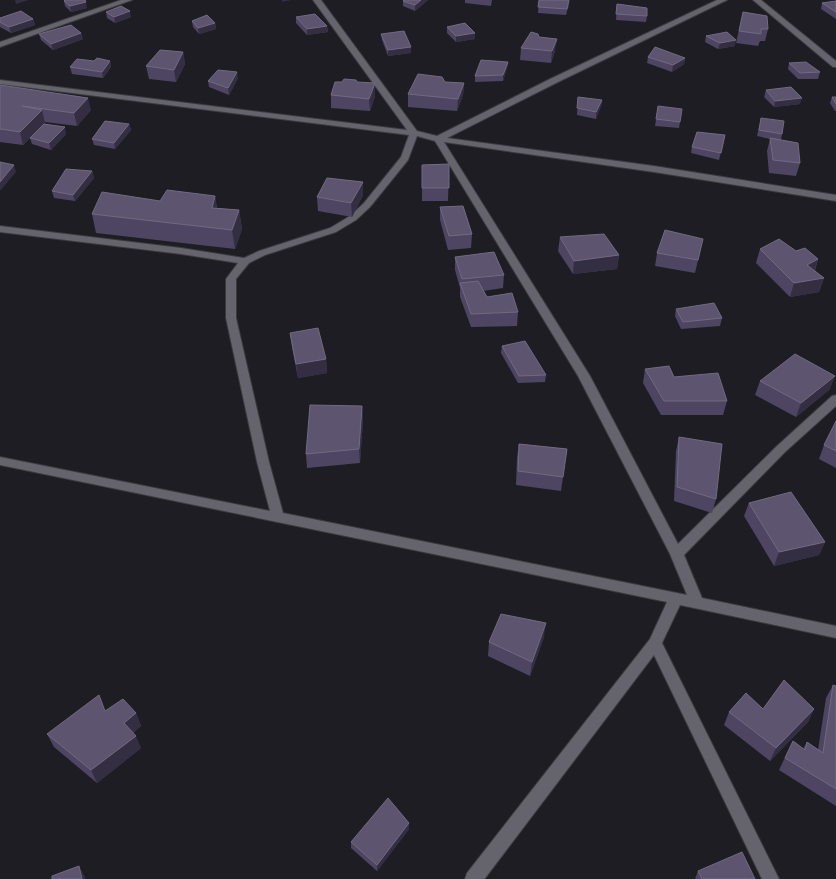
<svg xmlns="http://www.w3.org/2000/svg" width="836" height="879" viewBox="0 0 836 879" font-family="'Alegreya Sans',sans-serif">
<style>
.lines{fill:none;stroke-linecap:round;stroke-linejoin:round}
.street-casing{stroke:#3b3a3f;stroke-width:2}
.street{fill:#65636b;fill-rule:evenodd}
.wall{fill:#4e4562}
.shaded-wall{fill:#342e43}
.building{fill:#5d5570;stroke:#716a81}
</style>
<rect width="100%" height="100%" fill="#1e1d23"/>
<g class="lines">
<defs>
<g id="street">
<path d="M121 0H132L0 47V42Z"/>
<path d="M313 0H321L417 131 437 136 550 79 717 0H727L556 83 447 138 654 166 836 195V201L654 172 444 142 590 376 678 544 777 446 832 396 836 395V406L785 452 684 555 702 598 836 626V638L680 605 662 643 779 879H762L654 655 486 877 484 879H465L467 873 650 639 667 602 0 465V457L270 511 257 462 226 318V279L238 263 181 254 0 232V226L181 248 244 258 259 251 330 228 350 216 364 203 401 157 409 135 0 84V80L407 130ZM417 136 435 141 578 376 670 554 687 595 283 513 269 462 236 318V279L249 263 265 255 336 232 356 220 370 207 408 160Z"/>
<path d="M753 0H761L836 61V67H833Z"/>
</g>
</defs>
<use href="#street" class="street-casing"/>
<use href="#street" class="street"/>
</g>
<g class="wall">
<path d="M404 0H428L415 11 403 6V1Z"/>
<path d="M465 0H492L491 6 465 3Z"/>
<path d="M539 0 569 5 566 15 538 13Z"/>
<path d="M64 1 87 8 71 12 65 6Z"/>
<path d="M836 1V19L821 9 822 3Z"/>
<path d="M617 4 647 16 646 22 616 20Z"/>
<path d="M106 12 131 17 115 23 107 18Z"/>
<path d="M743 12 768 29 765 41H760L758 46 736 43Z"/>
<path d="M296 17 327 26 328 32 307 35 296 23Z"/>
<path d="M0 18 33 19 35 25 11 33 0 27Z"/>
<path d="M192 21 215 23 216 29 199 34 193 27Z"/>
<path d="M447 27 475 33V39L456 42 447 33Z"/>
<path d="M81 33 83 39 53 50 41 40 39 34Z"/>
<path d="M381 34 411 47V53L388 56 382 40Z"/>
<path d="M706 36 735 46 718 49 705 42Z"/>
<path d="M539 37 555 51 551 63 520 60 521 48Z"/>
<path d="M183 52 185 64 176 82 149 79 146 66Z"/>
<path d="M648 57 685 58 684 64 672 72 647 63Z"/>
<path d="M94 61H110L111 67 103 78 72 74 70 67Z"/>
<path d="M508 62 507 68 503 81 475 82V76Z"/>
<path d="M789 63 820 72 818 79H798L788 69Z"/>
<path d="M238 78 229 95 209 87 208 81Z"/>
<path d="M342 82H357L375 96 370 111 331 108V95Z"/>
<path d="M445 82 464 83 463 95 457 111 408 107V94Z"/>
<path d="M0 85 91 110 77 126 45 122V123L34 134H66L51 150 32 144 30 138 23 145 0 142Z"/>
<path d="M766 90 800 104 774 107 764 97Z"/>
<path d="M578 97 602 100 601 106 596 119 577 115Z"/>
<path d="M832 97H836V111H835L830 103Z"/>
<path d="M658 106 680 122 679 128 655 126Z"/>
<path d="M761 118 782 134 781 140 800 163 796 176 769 173 767 151 770 139 757 136Z"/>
<path d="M129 124 131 130 115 149 94 145 92 139Z"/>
<path d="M725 135 719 160 691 153 692 147Z"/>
<path d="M449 164 448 201H422V165Z"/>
<path d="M92 171 94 178 75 201 54 198 52 191Z"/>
<path d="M363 182V195L352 217 318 211 317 197Z"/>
<path d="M215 196 217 208 239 210 242 229 235 249 96 233 92 214 160 201Z"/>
<path d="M440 207 472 234 471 248 448 250 440 220Z"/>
<path d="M560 237 619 255 617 269 573 274 558 251Z"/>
<path d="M703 239 695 273 655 266 657 253Z"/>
<path d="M760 249 796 251 818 259 815 271 824 278 819 292 790 297 756 263Z"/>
<path d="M455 257 504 275 503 288 483 291 487 297 518 312 517 326 471 327 460 297V288L455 270Z"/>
<path d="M676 309 722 318 720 326 681 329 675 316Z"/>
<path d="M290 333 326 359 327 373 298 378 292 347Z"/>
<path d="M502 346 546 375 545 382 518 383 501 353Z"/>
<path d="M645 369 674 377 727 401 723 415H661L643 383Z"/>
<path d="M760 381 830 389 796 417 755 395Z"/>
<path d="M362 406 363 420 360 463 307 468 306 454Z"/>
<path d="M836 421V468L819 459 824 445Z"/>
<path d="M679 437 716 499 712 513 674 501 676 451Z"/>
<path d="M519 444 567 449 561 491 516 485 517 458Z"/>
<path d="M749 503 825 542 819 555 774 566 744 516Z"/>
<path d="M544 637 530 676 488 656 489 642Z"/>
<path d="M833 685 836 686V806L779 770 793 741 803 749 807 742 818 750 826 698Z"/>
<path d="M763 709H814L808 722 770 761 724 725 729 712Z"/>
<path d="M105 711 136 713 141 726 133 733 141 748 97 783 54 747 47 734Z"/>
<path d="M409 823V829L377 871 351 848V842Z"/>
<path d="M698 871 755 879H695Z"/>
</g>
<g class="shaded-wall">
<path d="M15 0H29L16 4Z"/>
<path d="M282 0H291L282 2Z"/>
<path d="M421 0H428L415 11V5Z"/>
<path d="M570 0 569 5 566 15 567 9Z"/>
<path d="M86 2 87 8 71 12 70 6Z"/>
<path d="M130 11 131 17 115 23 114 17Z"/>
<path d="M33 19 35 25 11 33 9 27Z"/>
<path d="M215 23 216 29 199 34 198 28Z"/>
<path d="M327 26 328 32 307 35V29Z"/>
<path d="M81 33 83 39 53 50 51 44Z"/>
<path d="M475 33V39L456 42V36Z"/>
<path d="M557 39 555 51 551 63 552 51Z"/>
<path d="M736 40 735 46 718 49 720 43Z"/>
<path d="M411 47V53L388 56V50Z"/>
<path d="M183 52 185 64 176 82 174 70Z"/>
<path d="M685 58 684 64 672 72 673 65Z"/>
<path d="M110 61 111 67 103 78 102 72Z"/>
<path d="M508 62 507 68 503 81V75Z"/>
<path d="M237 72 238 78 229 95 228 88Z"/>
<path d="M375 83V96L370 111 369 99Z"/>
<path d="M464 83 463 95 457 111 458 99Z"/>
<path d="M88 98 91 110 77 126 74 113Z"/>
<path d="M802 98 800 104 774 107 775 101Z"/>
<path d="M602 100 601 106 596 119V112Z"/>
<path d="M42 110 45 123 23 145 20 132Z"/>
<path d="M129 124 131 130 115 149 114 143Z"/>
<path d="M65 127 66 134 51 150 49 143Z"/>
<path d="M14 165 16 172 0 191V182Z"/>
<path d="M92 171 94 178 75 201 73 195Z"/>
<path d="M363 182V195L352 217 351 203Z"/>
<path d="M215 196 218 216 212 208Z"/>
<path d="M239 210 242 229 235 249 232 230Z"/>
<path d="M619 255 617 269 573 274 574 261Z"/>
<path d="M818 259 814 272 807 265Z"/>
<path d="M824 278 819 292 790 297 794 283Z"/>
<path d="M326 359 327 373 298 378 296 364Z"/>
<path d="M835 376 830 389 796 417 801 403Z"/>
<path d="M362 406 363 420 360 463 359 449Z"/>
<path d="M825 542 819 555 774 566 779 552Z"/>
<path d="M546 623 544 637 530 676 532 662Z"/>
<path d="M814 709 808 722 770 761 776 748Z"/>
<path d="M136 713 141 726 129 736 124 723Z"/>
<path d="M136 736 141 748 97 783 91 770Z"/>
<path d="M409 823V829L377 871V865Z"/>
<path d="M79 866 85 877V879H82Z"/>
</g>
<g class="building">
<path d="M65 0H85L86 2 70 6 64 1Z"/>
<path d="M404 0H421L415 5 403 1Z"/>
<path d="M539 0H569L567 9 538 7Z"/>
<path d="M836 1V12L822 3Z"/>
<path d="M617 4 647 8V16L616 14Z"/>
<path d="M121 6 130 11 114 17 106 12Z"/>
<path d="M21 11 33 19 9 27 0 22V18Z"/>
<path d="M743 12 767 16 768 29H761V34L739 31Z"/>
<path d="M315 14 327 26 307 29 296 17Z"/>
<path d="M207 15 215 23 198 28 192 21Z"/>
<path d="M465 23 475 33 456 36 447 27Z"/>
<path d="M71 25 81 33 51 44 39 34Z"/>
<path d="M404 31 411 47 388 50 381 34Z"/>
<path d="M531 32 538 34 539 37 557 39 552 51 521 48Z"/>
<path d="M727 32 736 40 720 43 706 36Z"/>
<path d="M655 47 685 58 673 65 648 57Z"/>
<path d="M160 50 183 52 174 70 146 66Z"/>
<path d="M97 58 110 61 102 72 70 67 77 59 94 61Z"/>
<path d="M481 60 508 62 503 75 475 76Z"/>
<path d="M806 62 820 72 800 73 789 63Z"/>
<path d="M218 70 237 72 228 88 208 81Z"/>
<path d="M418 74 442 77 445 82 464 83 458 99 408 94Z"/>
<path d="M344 79 356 80 357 82 375 83 369 99 331 95 335 82H342Z"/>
<path d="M0 85 88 98 74 113 22 106 42 110 20 132 0 129Z"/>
<path d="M791 87 802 98 775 101 766 90Z"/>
<path d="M578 97 602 100 596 112 577 108Z"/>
<path d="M832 97H836V104Z"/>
<path d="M658 106 682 109 680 122 656 119Z"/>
<path d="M761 118 784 121 782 134 759 130Z"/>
<path d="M105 121 129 124 114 143 92 139Z"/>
<path d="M44 124 65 127 49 143 30 138Z"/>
<path d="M697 132 725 135 721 153 692 147Z"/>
<path d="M770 138 798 143 800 163 773 160Z"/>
<path d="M0 162 14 165 0 182Z"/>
<path d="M449 164V188H422V165Z"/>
<path d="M66 169 92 171 73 195 52 191Z"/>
<path d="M327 178 363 182 351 203 317 197Z"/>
<path d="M167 190 215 196 212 208 239 210 232 230 92 214 102 192 160 201Z"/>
<path d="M463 206 472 234 449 236 440 207Z"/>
<path d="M665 230 703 239 698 260 657 253Z"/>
<path d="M604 234 619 255 574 261 560 237Z"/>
<path d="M779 239 796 251 805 248 818 259 807 265 824 278 794 283 760 249Z"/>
<path d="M494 252 504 275 462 279 455 257Z"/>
<path d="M478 281 487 297 512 293 518 312 471 314 460 283Z"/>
<path d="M714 303 722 318 683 322 676 309Z"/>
<path d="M318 328 326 359 296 364 290 333Z"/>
<path d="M525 341 546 375 519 376 502 346Z"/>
<path d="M795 354 835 376 801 403 760 381Z"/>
<path d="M669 366 674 377 718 373 727 401H664L645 369Z"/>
<path d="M310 405 362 406 359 449 306 454Z"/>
<path d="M836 421V451L824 445Z"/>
<path d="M679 437 722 444 716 499 677 487Z"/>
<path d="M519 444 567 449 563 477 518 471Z"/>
<path d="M791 492 825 542 779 552 749 503Z"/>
<path d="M501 614 546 623 532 662 489 642Z"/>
<path d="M784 680 814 709 776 748 729 712 746 693 763 709Z"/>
<path d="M833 685 836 686V789L785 758 793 741 805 750 807 742 823 753Z"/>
<path d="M99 695 105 711 123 699 136 713 124 723 136 736 91 770 47 734Z"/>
<path d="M388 798 409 823 377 865 351 842Z"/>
<path d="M742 852 755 879H702L698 871Z"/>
<path d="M79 866 82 879H52V876Z"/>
</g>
</svg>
